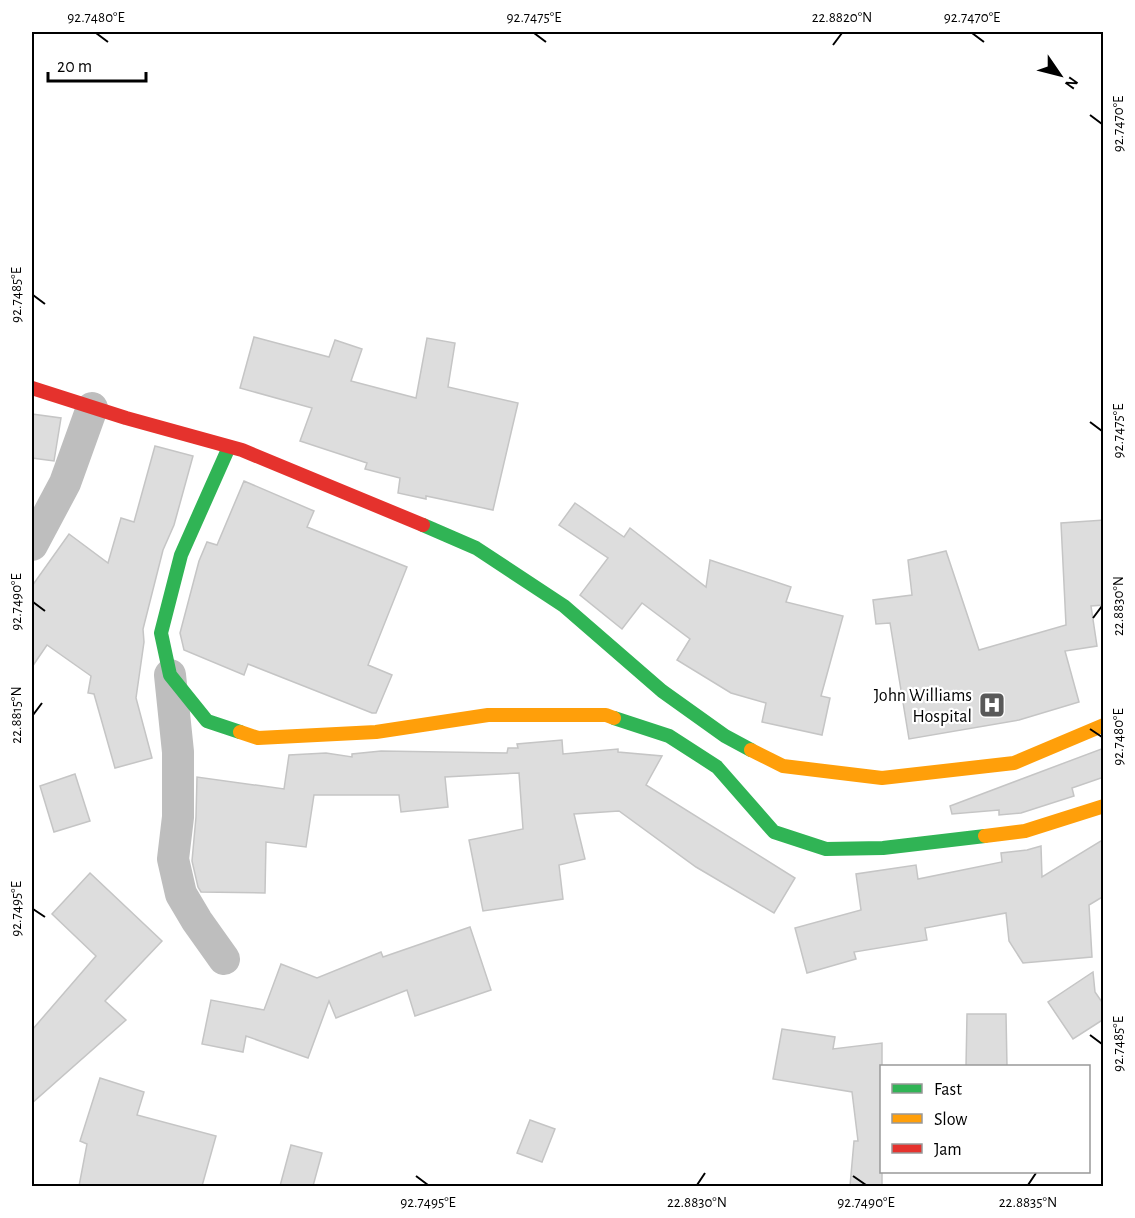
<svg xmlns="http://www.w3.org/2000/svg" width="1135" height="1218" viewBox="0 0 1135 1218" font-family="'Alegreya Sans',sans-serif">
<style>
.building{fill:#ddd;stroke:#c5c5c5;stroke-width:1.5}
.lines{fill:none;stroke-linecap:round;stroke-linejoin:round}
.street{stroke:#bebebe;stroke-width:32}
.fast{stroke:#30b455;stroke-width:14}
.slow{stroke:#ff9f0a;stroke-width:14}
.jam{stroke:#e5322d;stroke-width:14}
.ticks{fill:none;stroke:#000;stroke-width:2}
.labels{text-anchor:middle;stroke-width:4.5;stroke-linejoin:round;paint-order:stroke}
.poi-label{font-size:18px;fill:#000;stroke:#fff;text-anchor:end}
.neatline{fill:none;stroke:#000;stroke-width:2}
.ticks-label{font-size:15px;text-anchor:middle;fill:#000}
</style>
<rect width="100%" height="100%" fill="#fff"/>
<g class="building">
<path d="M254 337 329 357 335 340 362 349 351 381 416 398 427 338 455 343 448 387 518 403 493 510 426 496V499L398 493 400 478 365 469 367 463 300 441 312 408 240 388Z"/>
<path d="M32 414 61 418 54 461 32 458Z"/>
<path d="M155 446 193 456 174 525 163 550 143 629 144 642 136 698 152 758 115 768 94 694 88 693 91 676 47 645 32 667V586L69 534 108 563 121 518 134 522Z"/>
<path d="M244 481 314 511 307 527 407 567 368 665 392 675 376 713H372L248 664 244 675 184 650 180 633 199 561 207 542 217 545Z"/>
<path d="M575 503 624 537 630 528 706 587 710 560 791 587 786 602 843 616 821 696 830 698 822 735 762 722 766 703 731 693 677 660 690 639 642 603 622 629 580 595 608 558 559 525Z"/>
<path d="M1104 520V605L1091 606 1097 646 1065 651 1079 702 1019 720 909 739 890 623 876 624 873 600 912 595 908 560 946 551 979 650 1066 625 1061 523Z"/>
<path d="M562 740 563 754 618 749V752L662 756 646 785 795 878 774 913 696 867 619 811 574 814 585 859 559 865 563 899 483 911 469 840 523 829 519 773 445 777 448 807 401 812 399 795H314L306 847 266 842 265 893 201 892 198 887 192 861 196 817 197 777 284 789 289 755 326 753 352 757V754L381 751 507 753 508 748H518L517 744Z"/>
<path d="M1104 748V777L1072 788 1074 796 1021 813 999 815V810L952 814 950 806Z"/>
<path d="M75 774 90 821 54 832 40 786Z"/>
<path d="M1104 839V896L1089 905 1092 957 1023 963 1009 941 1006 913 925 928 927 940 854 952 856 959 807 973 795 928 861 910 856 874 916 865 918 879 1002 862 1001 853 1027 850 1041 846 1042 877Z"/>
<path d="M90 873 162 941 105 1001 126 1020 32 1103V1030L96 956 52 914Z"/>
<path d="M470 927 491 990 415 1016 407 990 336 1018 329 1001 308 1058 246 1036 243 1052 202 1044 211 1000 264 1010 281 964 317 978 381 952 383 957Z"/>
<path d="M1093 972 1095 992 1104 1005V1019L1073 1039 1048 1002Z"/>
<path d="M967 1014H1006L1007 1066H966Z"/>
<path d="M782 1029 835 1037 833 1049 882 1043V1186H850L854 1141H858L852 1092 773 1079Z"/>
<path d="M100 1078 144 1092 137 1115 216 1136 202 1186H79L87 1144 80 1141Z"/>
<path d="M530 1120 555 1129 542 1162 517 1153Z"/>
<path d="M291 1145 322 1153 313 1186H280Z"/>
</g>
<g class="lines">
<g class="street">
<path d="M32 545 65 483 92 408"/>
<path d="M170 675 178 752V817L173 859 181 894 197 921 224 959"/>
</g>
<g class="fast">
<path d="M229 447 181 555 161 633 170 675 207 721 240 732"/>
<path d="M423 525 476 548 564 606 662 691 725 736 751 750"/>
<path d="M614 718 669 736 717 767 774 832 826 849 883 848 985 836"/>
</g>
<g class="slow">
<path d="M240 732 258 738 376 732 488 715H606L614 718"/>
<path d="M751 750 783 766 882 778 1014 763 1104 725"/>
<path d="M985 836 1025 831 1104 806"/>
</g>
<path class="jam" d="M32 388 126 418 242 450 423 525"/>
</g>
<path class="ticks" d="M96 33 108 42M534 33 546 42M972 33 984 42M833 45 842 33M1090 115 1102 124M33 295 45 304M1090 422 1102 431M33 602 45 611M1093 618 1102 606M33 715 42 703M1090 729 1102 737M33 909 45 917M1090 1035 1102 1044M416 1176 428 1185M853 1176 866 1185M697 1185 705 1173M1028 1185 1036 1173"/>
<defs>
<symbol id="hospital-square" viewBox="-11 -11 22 22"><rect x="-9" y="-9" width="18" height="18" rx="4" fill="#595959" stroke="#fff"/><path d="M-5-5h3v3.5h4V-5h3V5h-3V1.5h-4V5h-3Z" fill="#fff"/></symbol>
</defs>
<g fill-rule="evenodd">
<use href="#hospital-square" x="977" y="690" width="30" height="30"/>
</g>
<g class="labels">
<g class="poi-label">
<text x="972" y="701">John Williams<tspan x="972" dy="21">Hospital</tspan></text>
</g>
</g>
<rect width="1135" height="1218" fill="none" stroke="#ffffff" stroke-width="66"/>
<rect x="880" y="1065" width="210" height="108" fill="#ffffff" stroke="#999999" stroke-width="1.5"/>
<rect x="892" y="1084" width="30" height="9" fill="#30b455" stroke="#999999" stroke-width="1.5"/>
<text x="934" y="1095" font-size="18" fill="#000000">Fast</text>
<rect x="892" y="1114" width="30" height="9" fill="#ff9f0a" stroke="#999999" stroke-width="1.5"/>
<text x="934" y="1125" font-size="18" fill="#000000">Slow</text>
<rect x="892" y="1144" width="30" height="9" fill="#e5322d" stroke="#999999" stroke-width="1.5"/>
<text x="934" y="1155" font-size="18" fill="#000000">Jam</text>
<g transform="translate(1060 75) rotate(125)" stroke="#ffffff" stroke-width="4.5" paint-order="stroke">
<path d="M0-4.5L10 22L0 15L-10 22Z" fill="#000000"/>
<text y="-9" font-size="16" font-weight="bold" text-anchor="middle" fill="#000000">N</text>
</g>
<path d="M48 72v9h98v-9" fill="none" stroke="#000000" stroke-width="3"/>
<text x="57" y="72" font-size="18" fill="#000000" stroke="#ffffff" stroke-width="4.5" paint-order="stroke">20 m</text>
<rect x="33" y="33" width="1069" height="1152" class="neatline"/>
<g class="ticks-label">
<text x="96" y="22">92.7480°E</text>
<text x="534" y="22">92.7475°E</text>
<text x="842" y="22">22.8820°N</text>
<text x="972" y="22">92.7470°E</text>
<text transform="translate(1118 124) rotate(-90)" y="5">92.7470°E</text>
<text transform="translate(16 295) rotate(-90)" y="5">92.7485°E</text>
<text transform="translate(1118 431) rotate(-90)" y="5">92.7475°E</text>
<text transform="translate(16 602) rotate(-90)" y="5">92.7490°E</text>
<text transform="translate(1118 606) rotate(-90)" y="5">22.8830°N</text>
<text transform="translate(16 715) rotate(-90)" y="5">22.8815°N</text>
<text transform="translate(1118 737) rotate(-90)" y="5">92.7480°E</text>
<text transform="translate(16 909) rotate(-90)" y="5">92.7495°E</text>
<text transform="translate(1118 1044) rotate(-90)" y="5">92.7485°E</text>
<text x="428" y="1207">92.7495°E</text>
<text x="697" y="1207">22.8830°N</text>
<text x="866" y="1207">92.7490°E</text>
<text x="1028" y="1207">22.8835°N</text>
</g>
</svg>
